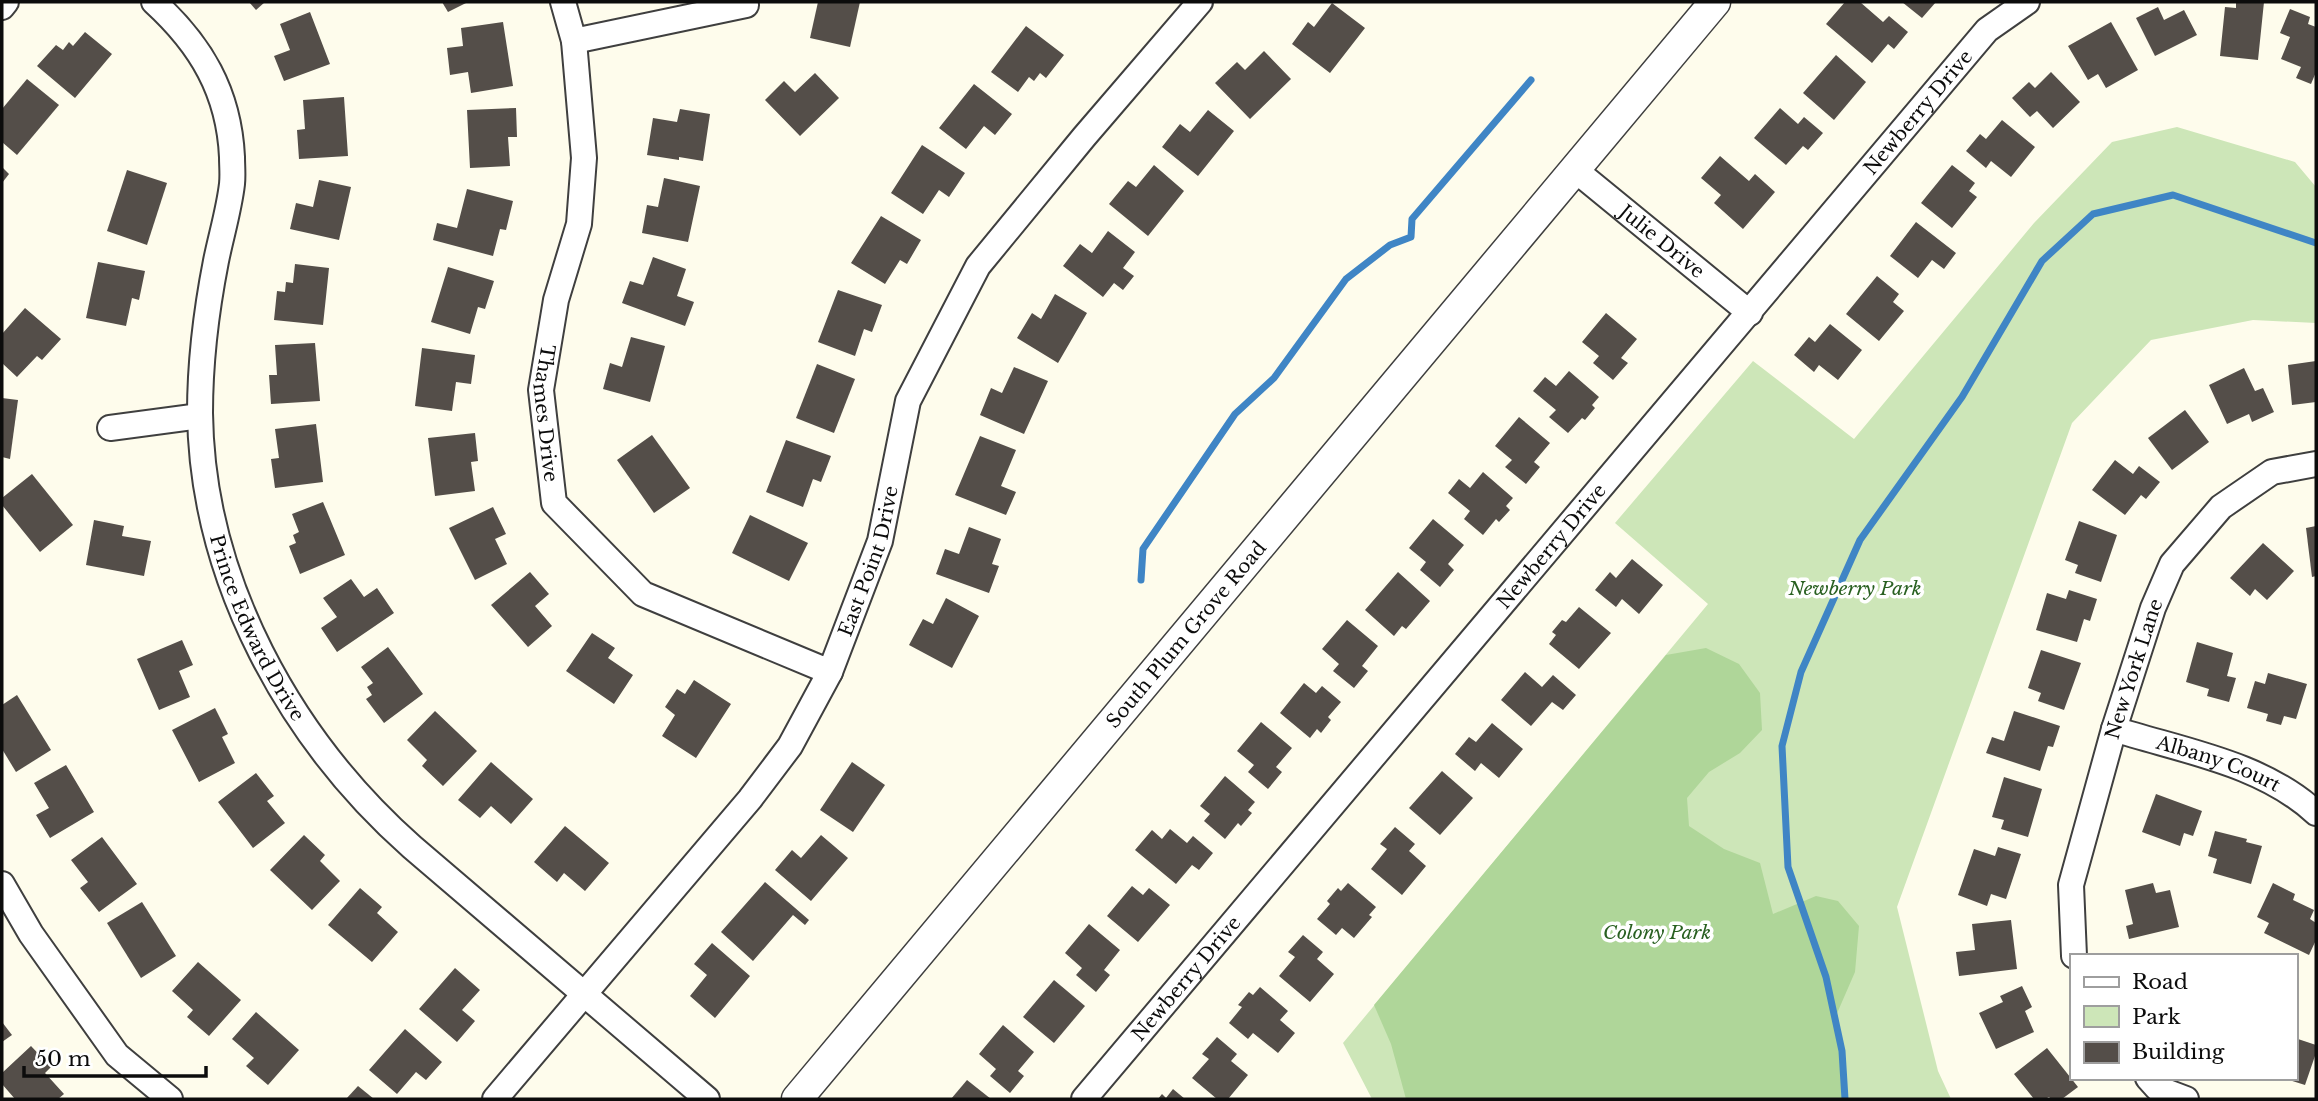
<svg xmlns="http://www.w3.org/2000/svg" width="2318" height="1101" viewBox="0 0 2318 1101" font-family="'Libre Baskerville',serif">
<style>
.green{fill:#cde6b8}
.forest{fill:#afd699}
.lines{fill:none;stroke-linecap:round;stroke-linejoin:round}
.stream{stroke:#3f85c5;stroke-width:7}
.building{fill:#544e49}
.minor-casing{stroke:#3f3f3f;stroke-width:28}
.tertiary-casing{stroke:#3f3f3f;stroke-width:33}
.minor{stroke:#fff;stroke-width:24}
.tertiary{stroke:#fff;stroke-width:30}
.labels{text-anchor:middle;stroke-width:7;stroke-linejoin:round;paint-order:stroke}
.street-label{font-size:19px;fill:#0c0c0c;stroke:#fff}
.park-label{font-size:19px;font-style:italic;fill:#296021;stroke:#fff}
</style>
<rect width="100%" height="100%" fill="#fefcec"/>
<path class="green" d="M2177 127 2295 162 2316 187V323L2253 320 2151 340 2072 423 1897 907 1938 1071 1951 1099H1372L1343 1043 1708 604 1615 523 1753 361 1854 439 2034 223 2112 142Z"/>
<path class="forest" d="M1706 648 1739 664 1760 693 1762 730 1740 753 1709 772 1687 798 1689 826 1724 849 1760 863 1773 914 1816 896 1838 901 1859 926 1855 972 1835 1018 1842 1051 1845 1099H1406L1391 1044 1374 1005 1666 655Z"/>
<g class="lines">
<g class="stream">
<path d="M1141 580 1143 549 1235 414 1274 378 1346 279 1390 245 1411 237 1412 219 1531 80"/>
<path d="M1845 1099 1842 1051 1826 977 1788 867 1782 746 1801 672 1860 540 1962 397 2042 261 2093 214 2173 195 2316 243"/>
</g>
</g>
<g class="building">
<path d="M249 2H265L256 10Z"/>
<path d="M442 2H468L448 12Z"/>
<path d="M818 2H860L850 47 810 38Z"/>
<path d="M1845 2H1860L1883 22 1889 16 1908 32 1894 49 1888 44 1872 63 1826 24Z"/>
<path d="M1902 2H1936L1922 18Z"/>
<path d="M2236 2H2264L2258 60 2220 56 2225 7 2236 8Z"/>
<path d="M1332 3 1365 28 1330 73 1292 44 1308 22 1314 27Z"/>
<path d="M2158 7 2164 20 2184 10 2197 35 2155 56 2136 18Z"/>
<path d="M2290 9 2310 17 2308 24 2316 27V72L2311 84 2296 78 2301 67 2281 59 2290 37 2280 33Z"/>
<path d="M310 12 330 64 284 81 274 56 290 50 280 24Z"/>
<path d="M503 22 513 86 471 93 468 72 450 75 447 48 463 46 461 28Z"/>
<path d="M2111 22 2138 70 2106 88 2098 74 2088 80 2068 46Z"/>
<path d="M1026 26 1064 55 1046 78 1040 73 1034 81 1029 77 1018 92 991 72Z"/>
<path d="M85 32 112 54 75 98 37 66 56 45 63 50 69 42 73 46Z"/>
<path d="M1264 51 1291 79 1250 119 1215 83 1237 62 1245 70Z"/>
<path d="M1836 55 1866 82 1834 120 1803 93Z"/>
<path d="M2051 72 2080 102 2053 128 2037 111 2030 117 2012 98 2029 82 2035 88Z"/>
<path d="M815 73 839 98 800 136 765 100 784 81 795 92Z"/>
<path d="M27 79 59 105 17 155 2 142V109Z"/>
<path d="M974 84 1012 114 995 135 984 126 966 149 939 128Z"/>
<path d="M344 97 348 156 299 159 297 130 305 129 303 100Z"/>
<path d="M516 108 517 137H508L510 166 470 168 467 110Z"/>
<path d="M1780 108 1798 124 1804 117 1823 133 1808 150 1803 146 1786 165 1754 138Z"/>
<path d="M680 109 710 114 703 161 679 157V160L647 155 653 118 677 122Z"/>
<path d="M1208 110 1234 131 1198 176 1162 147 1180 124 1190 132Z"/>
<path d="M2002 120 2035 147 2011 177 1991 161 1986 168 1966 151 1980 134 1986 139Z"/>
<path d="M922 145 965 173 949 197 939 190 923 214 891 193Z"/>
<path d="M1720 156 1749 181 1755 174 1775 192 1743 229 1714 203 1721 195 1701 178Z"/>
<path d="M1154 165 1184 191 1148 236 1109 204 1128 181 1136 187Z"/>
<path d="M1952 165 1975 183 1969 191 1977 197 1952 228 1921 203Z"/>
<path d="M2 167 9 174 2 183Z"/>
<path d="M127 170 167 183 147 245 107 231Z"/>
<path d="M664 178 700 186 688 242 642 233 647 205 658 207Z"/>
<path d="M319 180 351 187 339 240 290 229 296 203 313 207Z"/>
<path d="M467 189 513 201 506 230 500 229 493 256 433 240 437 223 457 228Z"/>
<path d="M881 216 921 240 907 264 900 260 885 284 851 263Z"/>
<path d="M1916 222 1956 253 1944 269 1932 260 1918 278 1890 256Z"/>
<path d="M1108 231 1135 252 1123 268 1134 276 1123 290 1114 283 1103 297 1063 266 1080 244 1092 253Z"/>
<path d="M653 257 686 269 677 296 694 302 685 326 622 303 630 281 643 285Z"/>
<path d="M98 262 145 271 139 300 132 298 126 326 86 318Z"/>
<path d="M295 264 329 268 323 325 274 320 277 291 285 292 286 282 293 283Z"/>
<path d="M448 267 494 281 485 309 478 307 470 334 431 322Z"/>
<path d="M1877 276 1899 294 1893 302 1904 311 1879 341 1846 314Z"/>
<path d="M838 290 882 305 872 332 864 329 855 356 818 342Z"/>
<path d="M1055 294 1087 313 1058 363 1017 338 1032 313 1041 319Z"/>
<path d="M25 308 61 339 42 360 37 356 17 377 2 363V334Z"/>
<path d="M1606 313 1637 339 1621 358 1628 363 1613 380 1593 363 1599 356 1582 342Z"/>
<path d="M1830 324 1862 350 1838 380 1819 365 1814 372 1794 355 1809 337 1815 342Z"/>
<path d="M631 337 665 346 650 402 603 389 610 363 622 367Z"/>
<path d="M315 343 320 401 271 404 269 375H277L275 345Z"/>
<path d="M422 348 475 355 471 384 456 382 452 411 415 406Z"/>
<path d="M2316 361V402L2292 405 2288 365Z"/>
<path d="M817 364 855 379 834 433 796 418Z"/>
<path d="M1014 367 1048 381 1024 434 980 415 991 388 1002 393Z"/>
<path d="M2244 368 2255 391 2263 388 2274 412 2252 422 2249 414 2227 424 2209 385Z"/>
<path d="M1569 371 1599 397 1592 405 1595 408 1585 420 1582 418 1568 433 1549 417 1556 410 1533 391 1545 377 1556 386Z"/>
<path d="M2 398 18 400 10 459 2 457Z"/>
<path d="M2185 410 2209 442 2172 470 2148 438Z"/>
<path d="M1519 417 1550 443 1534 462 1540 467 1526 484 1505 467 1512 460 1495 446Z"/>
<path d="M316 424 323 482 275 488 271 459 279 458 275 429Z"/>
<path d="M475 433 478 461 471 462 475 491 435 496 428 438Z"/>
<path d="M652 435 690 488 654 513 617 460Z"/>
<path d="M980 436 1016 450 1001 486 1016 492 1006 515 955 495Z"/>
<path d="M786 440 831 456 821 482 813 479 803 507 766 492Z"/>
<path d="M2115 460 2133 474 2139 466 2160 482 2146 499 2141 495 2125 515 2092 490Z"/>
<path d="M1483 472 1513 498 1506 506 1510 510 1499 522 1496 519 1483 535 1464 519 1470 511 1448 493 1459 479 1470 488Z"/>
<path d="M32 474 73 525 40 552 2 505V498Z"/>
<path d="M323 502 345 555 300 574 289 546 296 543 293 535 299 532 292 514Z"/>
<path d="M493 507 506 534 495 539 507 564 475 580 449 528Z"/>
<path d="M750 515 808 543 789 581 732 553Z"/>
<path d="M1433 519 1464 545 1448 564 1454 570 1440 587 1420 570 1426 562 1409 548Z"/>
<path d="M94 520 124 526 122 536 151 541 144 576 86 565Z"/>
<path d="M2079 521 2117 535 2101 582 2075 573 2078 565 2065 560Z"/>
<path d="M2316 526V576L2312 577 2306 528Z"/>
<path d="M969 527 1001 539 992 564 999 566 989 593 936 574 945 549 959 554Z"/>
<path d="M2263 543 2294 571 2267 600 2255 589 2250 596 2230 578Z"/>
<path d="M1632 559 1663 585 1639 614 1622 599 1616 607 1595 590 1610 572 1616 578Z"/>
<path d="M530 572 549 594 535 606 552 626 528 647 491 605Z"/>
<path d="M1398 572 1430 601 1406 629 1402 626 1394 636 1365 610Z"/>
<path d="M351 579 364 597 377 588 394 613 337 652 321 628 337 617 323 598Z"/>
<path d="M2069 590 2097 599 2090 621 2084 619 2077 642 2036 630 2047 593 2066 599Z"/>
<path d="M946 598 979 616 952 668 909 645 923 619 933 624Z"/>
<path d="M1579 607 1611 633 1579 669 1549 644 1556 635 1552 632 1562 620 1566 622Z"/>
<path d="M1347 620 1378 646 1362 666 1368 671 1354 688 1333 671 1339 664 1322 649Z"/>
<path d="M592 633 615 648 608 658 633 675 614 704 566 671Z"/>
<path d="M182 640 193 665 179 671 190 697 159 710 137 659Z"/>
<path d="M2197 642 2233 653 2227 676 2236 678 2229 702 2207 696 2209 689 2186 682Z"/>
<path d="M388 647 423 694 384 723 366 699 372 695 367 687 373 683 361 667Z"/>
<path d="M2041 650 2081 663 2064 710 2038 701 2041 693 2028 688Z"/>
<path d="M1525 672 1542 687 1553 675 1576 695 1563 710 1552 702 1531 726 1501 700Z"/>
<path d="M2268 673 2307 684 2296 719 2284 716 2281 725 2266 721 2268 714 2247 708 2255 681 2265 684Z"/>
<path d="M694 680 731 704 696 758 662 736 675 715 665 707 677 689 685 694Z"/>
<path d="M1304 683 1316 693 1322 686 1341 702 1328 717 1331 720 1321 733 1317 729 1310 738 1280 713Z"/>
<path d="M17 695 51 750 16 772 2 749V705Z"/>
<path d="M215 708 228 734 222 737 235 763 199 782 172 730Z"/>
<path d="M435 711 477 751 443 786 422 766 427 760 407 740Z"/>
<path d="M2014 711 2060 726 2053 747 2048 746 2040 771 1986 753 1992 737 2004 741Z"/>
<path d="M1261 722 1292 748 1276 767 1282 772 1268 789 1248 772 1254 765 1237 751Z"/>
<path d="M1492 723 1523 749 1499 778 1481 763 1475 771 1455 754 1469 737 1476 742Z"/>
<path d="M491 762 533 799 511 824 491 806 480 818 458 800Z"/>
<path d="M852 762 885 785 853 832 820 810Z"/>
<path d="M66 765 94 812 50 838 36 815 49 808 34 783Z"/>
<path d="M1442 771 1473 798 1440 835 1409 808Z"/>
<path d="M256 773 274 796 267 801 285 823 253 848 218 802Z"/>
<path d="M1225 776 1255 802 1248 810 1252 813 1241 826 1238 823 1225 839 1204 821 1210 814 1200 806Z"/>
<path d="M2004 777 2042 789 2028 837 2001 829 2004 820 1992 817Z"/>
<path d="M2156 794 2202 811 2193 836 2184 833 2180 846 2142 832Z"/>
<path d="M565 826 609 863 585 891 564 873 557 882 534 862Z"/>
<path d="M1395 827 1415 844 1409 851 1426 866 1402 895 1371 869 1387 849 1380 844Z"/>
<path d="M1170 829 1187 843 1193 836 1213 853 1199 870 1192 865 1176 884 1135 850 1152 830 1162 839Z"/>
<path d="M2215 831 2247 839 2246 842 2262 846 2251 884 2213 873 2217 859 2208 856Z"/>
<path d="M304 835 325 855 320 861 340 881 312 910 270 870Z"/>
<path d="M821 835 848 858 811 901 775 870 792 850 801 858Z"/>
<path d="M102 837 137 884 99 912 80 888 88 882 71 860Z"/>
<path d="M1998 847 2021 854 2006 899 1991 894 1987 906 1958 895 1974 849 1995 856Z"/>
<path d="M765 882 809 920 805 925 793 915 753 961 721 932Z"/>
<path d="M1348 883 1376 907 1369 915 1372 917 1354 938 1342 928 1336 935 1317 919 1330 904 1327 901 1338 888 1341 891Z"/>
<path d="M2153 883 2156 893 2170 890 2179 927 2129 939 2126 926 2133 924 2125 890Z"/>
<path d="M2273 883 2295 894 2293 900 2314 910 2310 919 2316 923V940L2309 955 2264 933 2269 923 2257 917Z"/>
<path d="M1132 886 1143 895 1149 888 1170 905 1138 942 1107 916Z"/>
<path d="M360 888 382 907 377 913 398 932 372 962 328 925Z"/>
<path d="M142 902 176 956 141 978 107 923Z"/>
<path d="M2011 920 2017 969 1959 976 1956 952 1975 950 1972 924Z"/>
<path d="M1089 924 1120 950 1104 970 1110 975 1096 992 1076 975 1082 968 1065 953Z"/>
<path d="M1303 935 1323 952 1317 959 1334 974 1310 1002 1279 976 1295 957 1288 952Z"/>
<path d="M712 943 750 976 715 1018 690 996 707 975 694 964Z"/>
<path d="M198 962 241 1000 209 1036 187 1017 193 1010 172 991Z"/>
<path d="M455 968 480 990 462 1010 475 1021 457 1042 419 1009Z"/>
<path d="M1054 980 1085 1006 1054 1043 1023 1017Z"/>
<path d="M2022 986 2032 1007 2025 1011 2034 1032 1996 1049 1979 1013 2003 1002 2000 996Z"/>
<path d="M1260 987 1288 1011 1280 1020 1295 1033 1278 1053 1253 1033 1248 1039 1229 1023 1242 1007 1238 1005 1249 992 1253 995Z"/>
<path d="M256 1012 299 1050 268 1085 246 1066 254 1058 232 1039Z"/>
<path d="M2 1022 12 1035 2 1042Z"/>
<path d="M1003 1025 1034 1052 1018 1071 1024 1076 1010 1093 990 1076 996 1069 979 1054Z"/>
<path d="M405 1029 442 1062 426 1080 416 1072 397 1094 369 1070Z"/>
<path d="M1217 1037 1237 1054 1231 1061 1248 1075 1228 1099H1217L1192 1078 1209 1059 1202 1054Z"/>
<path d="M2295 1038 2316 1045V1053L2305 1085 2286 1079 2295 1078Z"/>
<path d="M31 1046 51 1067 45 1073 64 1094 58 1099H15L2 1084V1073Z"/>
<path d="M2047 1048 2078 1087 2062 1099H2051L2049 1097 2045 1099H2034L2014 1074Z"/>
<path d="M967 1080 991 1099H951Z"/>
<path d="M358 1086 374 1099H346Z"/>
<path d="M1173 1089 1185 1099H1158L1162 1094 1166 1098Z"/>
</g>
<g class="lines">
<defs>
<g id="minor">
<path id="s1" d="M154 2C201 45 229 92 232 157 232 166 233 175 232 184 229 210 221 236 216 261 206 312 200 362 200 413 202 580 290 739 412 847L707 1099"/>
<path id="s2" d="M563 2 574 41 584 158 579 224 556 300 541 390 554 503 643 594 830 672"/>
<path d="M2 7 6 2"/>
<path d="M574 41 746 5"/>
<path id="s3" d="M1574 169 1750 313"/>
<path d="M110 428 200 416"/>
<path id="s4" d="M2114 729C2183 751 2262 763 2316 813"/>
<path d="M2 884 31 934 117 1055 170 1099"/>
<path id="s5" d="M2074 956 2071 885 2114 729 2153 608 2172 564 2221 507 2272 472 2316 464"/>
<path d="M2148 1078 2157 1088 2186 1099"/>
<path id="s6" d="M495 1099 750 799 790 746 830 672 880 541 908 401 978 266 1084 137 1200 2"/>
<path id="s7" d="M1084 1099 1987 30 2027 2"/>
</g>
<g id="tertiary">
<path id="s8" d="M797 1099 1715 2"/>
</g>
</defs>
<use href="#minor" class="minor-casing"/>
<use href="#tertiary" class="tertiary-casing"/>
<use href="#minor" class="minor"/>
<use href="#tertiary" class="tertiary"/>
</g>
<g class="labels">
<g class="street-label">
<text dy="7" stroke="none"><textPath href="#s7" startOffset="1292">Newberry Drive</textPath></text>
<text dy="7" stroke="none"><textPath href="#s3" startOffset="114">Julie Drive</textPath></text>
<text dy="7" stroke="none"><textPath href="#s2" startOffset="418">Thames Drive</textPath></text>
<text dy="7" stroke="none"><textPath href="#s7" startOffset="724">Newberry Drive</textPath></text>
<text dy="7" stroke="none"><textPath href="#s6" startOffset="662">East Point Drive</textPath></text>
<text dy="7" stroke="none"><textPath href="#s1" startOffset="662">Prince Edward Drive</textPath></text>
<text dy="7" stroke="none"><textPath href="#s8" startOffset="606">South Plum Grove Road</textPath></text>
<text dy="7" stroke="none"><textPath href="#s5" startOffset="296">New York Lane</textPath></text>
<text dy="7" stroke="none"><textPath href="#s4" startOffset="110">Albany Court</textPath></text>
<text dy="7" stroke="none"><textPath href="#s7" startOffset="158">Newberry Drive</textPath></text>
</g>
<g class="park-label">
<text x="1855" y="595">Newberry Park</text>
<text x="1657" y="939">Colony Park</text>
</g>
</g>
<rect width="2318" height="1101" fill="none" stroke="#0c0c0c" stroke-width="7"/>
<rect x="2070" y="954" width="228" height="126" fill="#ffffff" stroke="#9e9e9e" stroke-width="2"/>
<rect x="2084" y="977" width="35" height="10" fill="#ffffff" stroke="#9e9e9e" stroke-width="2"/>
<text x="2132" y="989" font-size="21" fill="#0c0c0c">Road</text>
<rect x="2084" y="1006" width="35" height="21" fill="#cde6b8" stroke="#9e9e9e" stroke-width="2"/>
<text x="2132" y="1024" font-size="21" fill="#0c0c0c">Park</text>
<rect x="2084" y="1042" width="35" height="21" fill="#544e49" stroke="#9e9e9e" stroke-width="2"/>
<text x="2132" y="1059" font-size="21" fill="#0c0c0c">Building</text>
<path d="M24 1066v10h182v-10" fill="none" stroke="#0c0c0c" stroke-width="3.5"/>
<text x="35" y="1066" font-size="21" fill="#0c0c0c" stroke="#ffffff" stroke-width="5" paint-order="stroke">50 m</text>
</svg>
